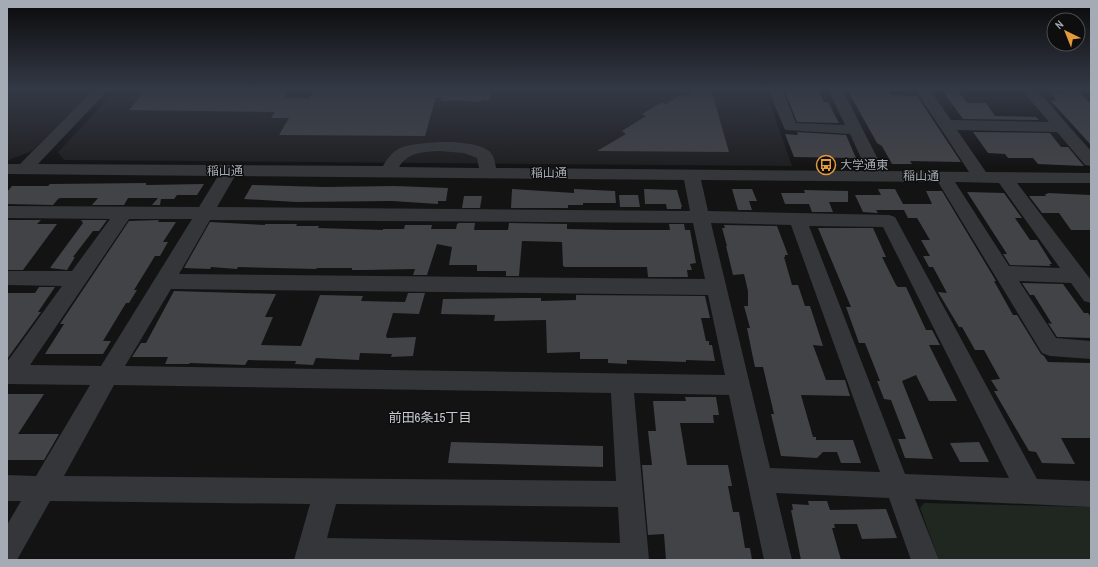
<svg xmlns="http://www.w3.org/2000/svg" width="1098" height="567" viewBox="0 0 1098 567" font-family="'Archivo Narrow','Noto Sans JP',sans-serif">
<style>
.built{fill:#1f1f21}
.green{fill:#1f2720}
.building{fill:#424347}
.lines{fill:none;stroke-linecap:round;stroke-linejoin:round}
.minor{fill:#343639;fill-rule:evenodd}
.labels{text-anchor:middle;stroke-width:3;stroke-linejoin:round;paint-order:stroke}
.poi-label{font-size:12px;fill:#a5abb4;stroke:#0e0e0f;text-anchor:start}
.street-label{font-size:12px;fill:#a5abb4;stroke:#0e0e0f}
.neighbourhood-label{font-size:13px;fill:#c6cad0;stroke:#0e0e0f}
</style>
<rect width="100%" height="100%" fill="#131314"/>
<g class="built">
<path d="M7 89H94L32 151 9 160H7Z"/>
<path d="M117 89H765L792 166 64 160 58 152Z"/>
</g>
<path class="green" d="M924 503 1091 507V560H939L920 508Z"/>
<g class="building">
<path d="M147 89H289L284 98H309L314 90 435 91V89H492L490 100H481V102L461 100 441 101V98L436 97 425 136 279 135 289 118H271L275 112 129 110Z"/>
<path d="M697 89H711L729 152 597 151 626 134 622 131 646 116 642 114 662 102 666 104 682 94 686 96Z"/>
<path d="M784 89 819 90 824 102H828L839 123 797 122Z"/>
<path d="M847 89H887L891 95 917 96 961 162 910 161 912 164H892L882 146 877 143Z"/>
<path d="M1060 89H1076L1091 104V145L1051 101H1056L1054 99H1056L1050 92 1064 93Z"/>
<path d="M943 91H958L967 103H986L995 116 1036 117 1039 120 963 119Z"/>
<path d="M797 132 846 135 856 158 794 157 785 134 798 135Z"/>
<path d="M973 132 1050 133 1061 147H1068L1084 166 1038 164 1033 158H1008L1005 154 988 153Z"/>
<path d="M146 183V185L204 184 197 195H177L174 199H161L160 205H152L158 198H128L124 205H92L98 198H60L58 199 53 205 7 204V192L12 186H48L50 184Z"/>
<path d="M252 185 325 187 394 186 448 188 446 201H438V204L392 201 296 202 244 199Z"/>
<path d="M512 189 574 193V189L615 191 616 203H583V205H568V208H511Z"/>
<path d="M644 189 677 190 682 207H681V209H667L666 204H645Z"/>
<path d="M732 189H752L757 201H749L752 210H738Z"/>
<path d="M878 189H895L903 204H932L926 191H942L996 281H994L1013 315H1017L1041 354 1044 356 1048 362 1091 363V438H1061L1075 464 1042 463 1036 452 1029 451 994 391H998L991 380 1000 379 984 350H975L962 327H959L938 292 947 293 933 267H929L923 256H930L921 240H930L917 218H908L904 210H876L878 213 863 212 855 195H881Z"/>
<path d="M804 190 848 191V202H829L833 212H812L809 204H785L781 193H805Z"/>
<path d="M967 192 1004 193 1022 218H1015L1030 240H1037L1052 264H1049L1051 266 1010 265 1003 254H1007Z"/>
<path d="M1047 193 1091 195V230H1071L1059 213H1042L1029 196H1046L1045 194H1048Z"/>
<path d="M619 195H638L640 207H620Z"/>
<path d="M464 196H482L480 208H462Z"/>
<path d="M7 220H41L37 224H57L23 270H7Z"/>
<path d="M107 220 99 231H93L73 257H75L67 270 50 268 83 223 81 220Z"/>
<path d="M159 220 158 222H176L163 242H168L160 256H155L134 290H137L129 303H126L103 341H111L103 354H45L64 324H60L129 221Z"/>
<path d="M210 222 265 225V224H297L296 226H319L318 228 383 230V229H404L405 225H432L431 229H456L457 224 459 223H475L474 230H508L509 223 567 224V229L616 230H670L669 224H684L685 230H690L696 263 690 264 692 270H687L688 277H648L647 267H565L563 266 562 242 522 241 519 276H506V271H477V265H449L452 247 437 244 427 275H413L415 269 364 270H352V268H317L316 269 238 267 237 269 211 267 210 269 184 268Z"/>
<path d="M724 225 777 226 788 255H785V257H784L792 285H798L805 306H810L823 346 813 345 826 380H845L850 396 801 395 813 437H816V440H853L861 463H841L837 452H823L817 458 781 456 771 414H774L763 367H755L752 353 747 328H750L744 306H748V291L744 274 733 275 726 246H727L722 228H725Z"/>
<path d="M818 228H873L886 257H882L896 285 898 287H906L926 330H932L940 345H929L957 401H929L916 375 902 381 933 459 905 458 898 439H906L891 400 884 399 877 381H880L865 343H859L846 307H851Z"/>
<path d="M1022 283 1063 284 1084 313H1088L1091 317V338L1057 337 1048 323 1052 324 1034 295H1030Z"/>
<path d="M39 287H55L38 312H41L7 359V293H35Z"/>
<path d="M174 291 276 294 265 317H273L261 345 301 346 320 295 363 296 361 301 405 302 408 293H425L419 314 393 313 386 336 387 338 416 337 413 356 391 357 392 354 360 353 359 360 316 358 313 365 295 364 296 361 248 360 245 365 190 363 189 364H165L168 357H132L141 343H146Z"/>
<path d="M576 295 705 296 710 318H701L706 341H709V345H712L715 361 686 360V362L627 360V364L608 363V359H580V352L547 353 546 320 494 321 495 315 441 314 443 299 523 298H541V301L576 300Z"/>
<path d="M7 394H44L18 434H59L44 460H7Z"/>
<path d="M685 397H716L719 415H713L714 423H680L687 465H728L732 486H728L733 512H739L745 548H750L752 560H666L664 534 648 535 642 465H652L648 431H656L653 401H686Z"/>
<path d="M451 442 603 446V467L448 463Z"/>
<path d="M979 442 989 462H960L950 443Z"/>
<path d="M808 501H827L830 510 886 509 897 538 862 539 857 524H834L835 528H832L841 560H801L791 510H793L792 504 809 505Z"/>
</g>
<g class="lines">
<path class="minor" d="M94 89H109L38 164 383 166C387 159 392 152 400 148 418 141 473 138 489 151 494 155 495 162 496 168L867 171 850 134 785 130 768 89H782L796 123 845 125 828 89H842L884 171 969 172 915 89H929L951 120 1049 122 1021 89H1036L1091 151V166L1085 165 1057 132 957 130 986 172 1091 173V183H1017L1091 280V303L1084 301 1071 283 1019 281 1056 338 1091 341V359L1050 356 1042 353 938 182 701 180 708 211 889 215 895 217 1037 479 1091 481V507L915 499 939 560H911L889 498 776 493 792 560H764L729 395 634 393 649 560H294L310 504 50 501 17 560H7V525L21 501H7V475L36 476 90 385 7 384V362L62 286 7 285V271H72L110 219 7 218V206L199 207 218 176 7 174V164H20ZM439 151 464 153 477 158 479 168 399 167C408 152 424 152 439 151ZM235 176 684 180 690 211 217 207ZM955 182 999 183 1060 268 1009 266ZM129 219H192L101 366 30 365ZM210 220 693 223 705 279 179 274ZM711 223 791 225 880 472 770 468ZM809 226 883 227 1009 478 905 474ZM171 289 708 295 725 375 125 366ZM114 385 611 393 616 481 64 476ZM336 504 618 507 620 543 327 538Z"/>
</g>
<linearGradient id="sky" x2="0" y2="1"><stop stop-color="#0a0a0b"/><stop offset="0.53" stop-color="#333945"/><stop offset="1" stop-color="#333945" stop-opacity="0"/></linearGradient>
<rect width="1098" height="168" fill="url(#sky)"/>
<defs>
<symbol id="bus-ring" viewBox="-11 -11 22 22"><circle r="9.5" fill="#0e0e0f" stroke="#e59a3b" stroke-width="1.5"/><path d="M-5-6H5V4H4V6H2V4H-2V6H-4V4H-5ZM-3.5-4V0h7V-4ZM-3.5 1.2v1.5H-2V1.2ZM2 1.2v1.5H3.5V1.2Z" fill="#e59a3b"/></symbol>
</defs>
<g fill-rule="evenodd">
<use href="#bus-ring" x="815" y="154" width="22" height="22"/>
</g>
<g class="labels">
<g class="poi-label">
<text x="840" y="169">大学通東</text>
</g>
<g class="street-label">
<text x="225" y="175">稲山通</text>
<text x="549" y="177">稲山通</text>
<text transform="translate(921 176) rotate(1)" y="4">稲山通</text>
</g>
<g class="neighbourhood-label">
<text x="430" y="422">前田6条15丁目</text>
</g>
</g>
<rect width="1098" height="567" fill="none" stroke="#a5abb4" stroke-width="16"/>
<g transform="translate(1066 32) rotate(317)"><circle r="19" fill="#0e0e0f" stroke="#4a4d51"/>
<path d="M0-3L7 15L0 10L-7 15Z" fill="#e59a3b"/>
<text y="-6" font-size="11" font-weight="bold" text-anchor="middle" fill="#a5abb4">N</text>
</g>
</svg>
